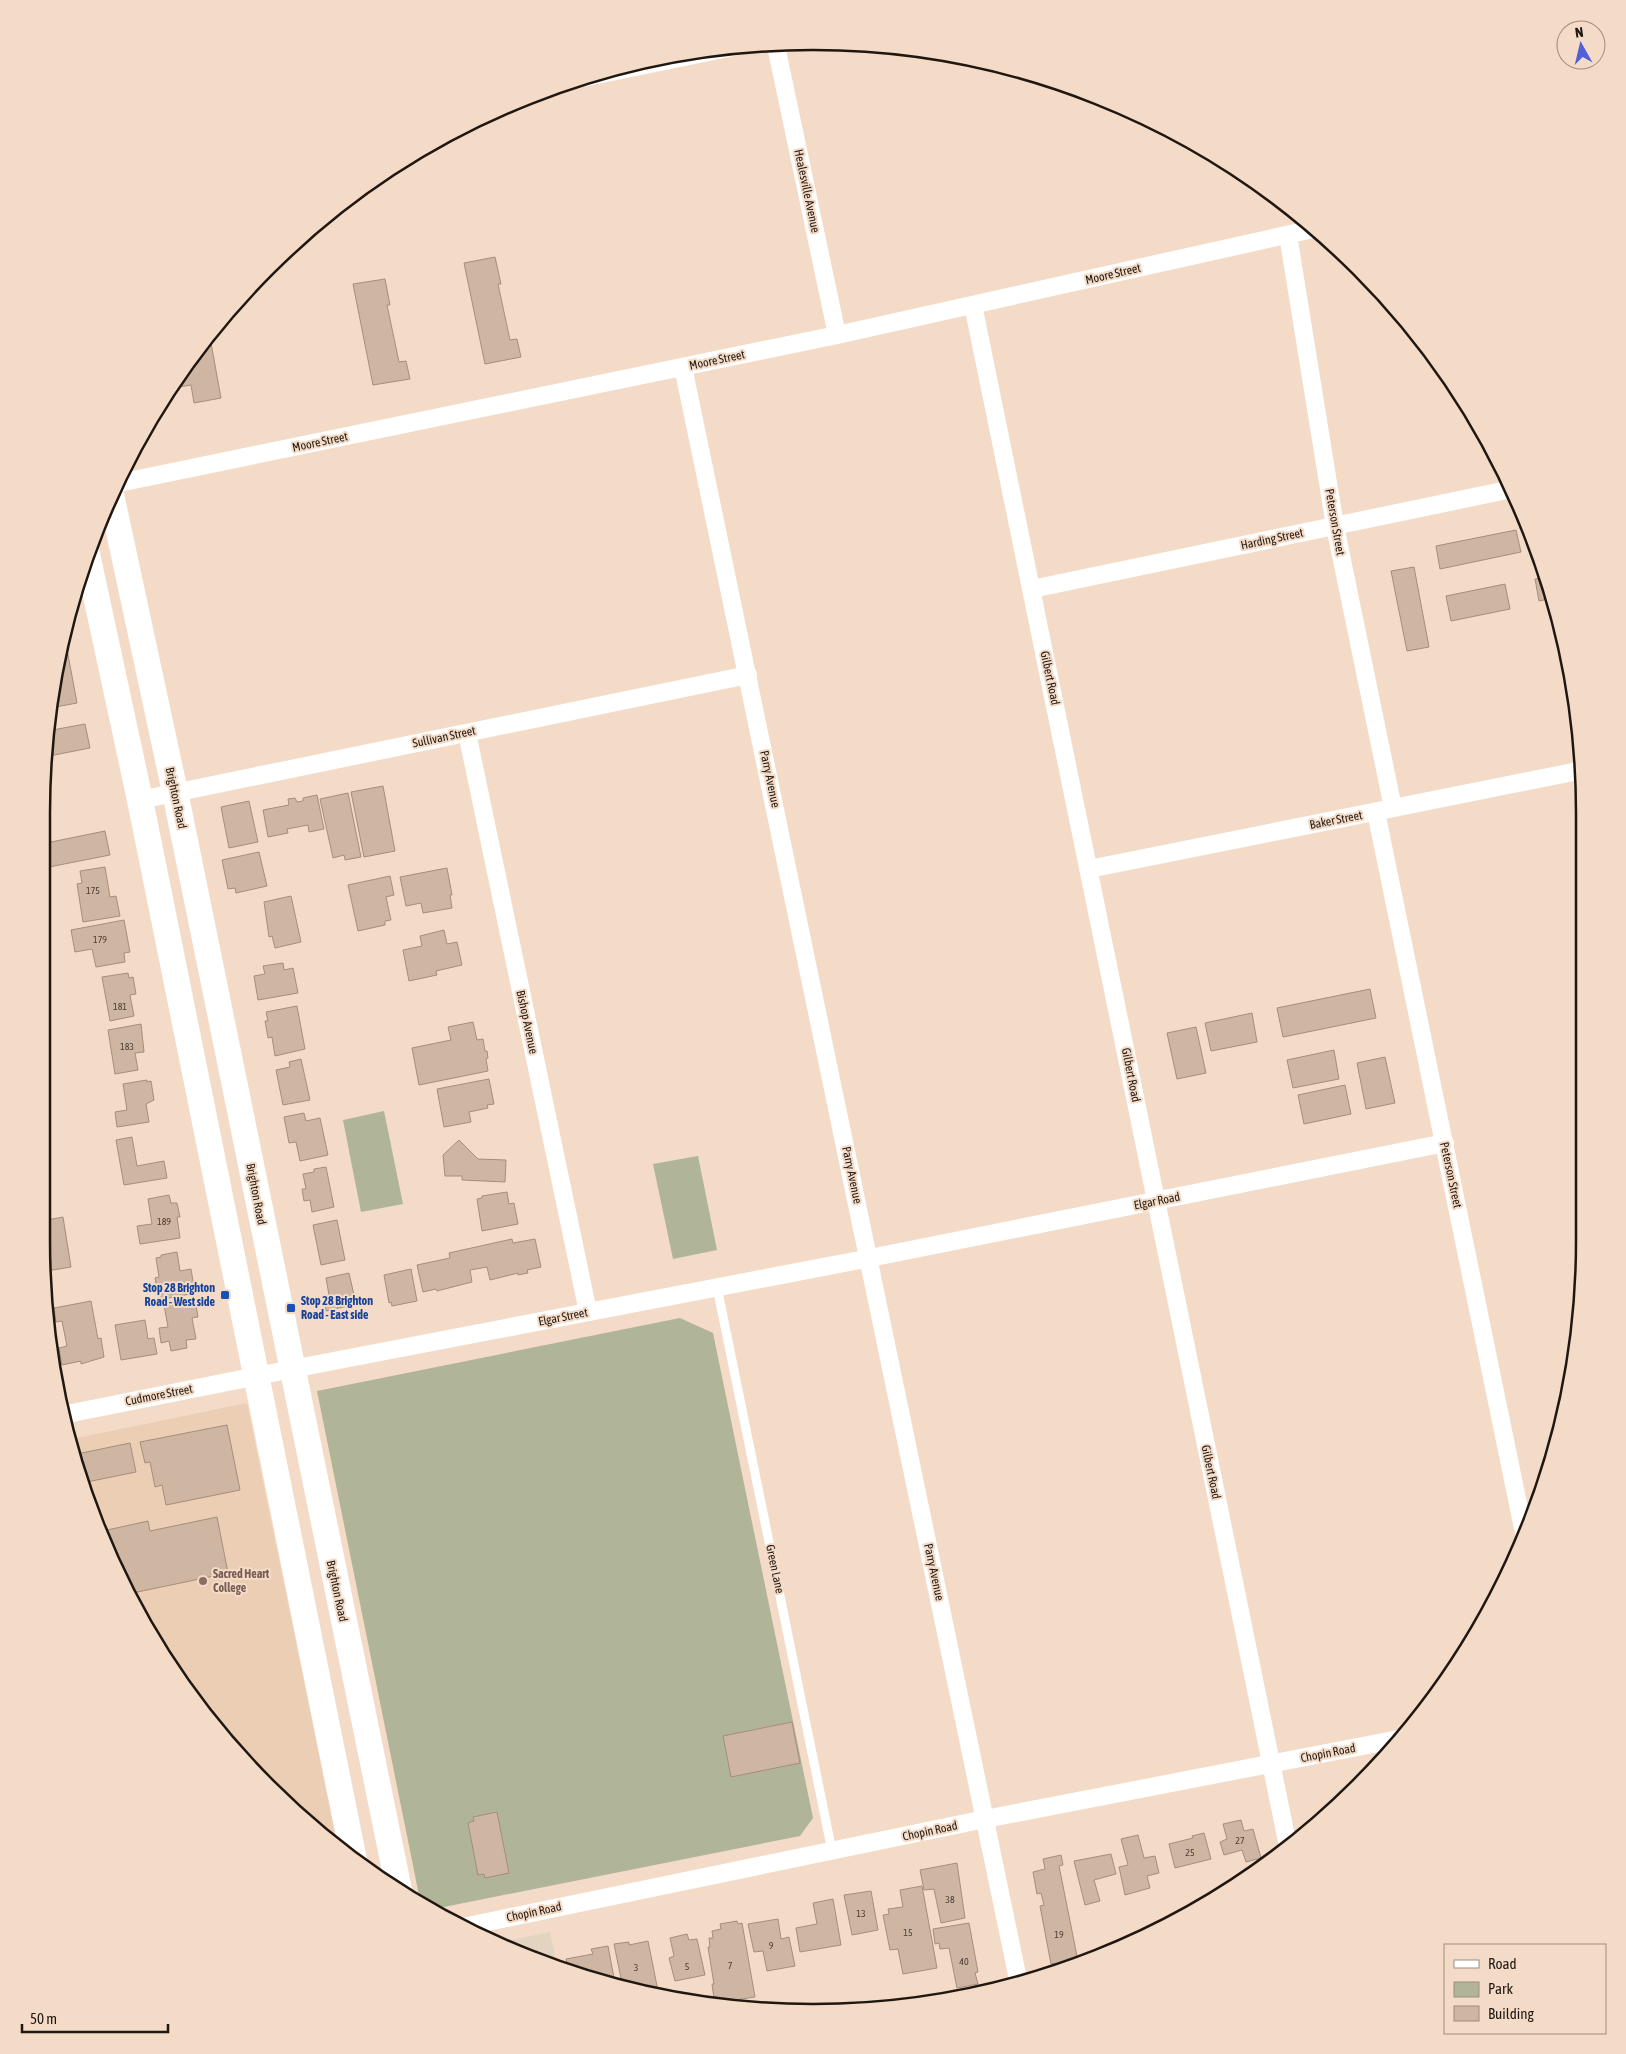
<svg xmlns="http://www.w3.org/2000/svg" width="1626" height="2054" viewBox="0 0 1626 2054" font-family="'Asap Condensed',sans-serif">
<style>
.commercial{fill:#e2d4c1}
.built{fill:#ecceb5}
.green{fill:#b0b598}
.building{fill:#ceb6a3;stroke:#a48e7c}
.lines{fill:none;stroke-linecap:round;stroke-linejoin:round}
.service{stroke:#fff;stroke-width:9}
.minor{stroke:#fff;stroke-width:18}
.primary{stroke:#fff;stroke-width:26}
.transit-dot{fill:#1a4fb4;stroke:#f3dbc7;stroke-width:2}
.education-dot{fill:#8d6e63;stroke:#f3dbc7;stroke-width:2}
.labels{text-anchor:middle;stroke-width:4;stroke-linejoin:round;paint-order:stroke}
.number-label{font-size:10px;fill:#4c3f35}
.street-label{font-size:12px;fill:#201710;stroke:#f3dbc7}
.transit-label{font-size:12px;font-weight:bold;fill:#164399;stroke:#f3dbc7;text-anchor:end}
.education-label{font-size:12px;font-weight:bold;fill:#785e54;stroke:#f3dbc7;text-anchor:start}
.rim{fill:none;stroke:#201710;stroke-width:2.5}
</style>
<rect width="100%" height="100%" fill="#f3dbc7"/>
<path class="commercial" d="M550 1932 557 1967 517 1954 495 1943Z"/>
<path class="built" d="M247 1403 338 1849 267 1786 201 1711 145 1627 100 1536 67 1440Z"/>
<g class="green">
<path d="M384 1111 403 1204 361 1212 343 1120Z"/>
<path d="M698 1156 717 1250 673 1259 653 1164Z"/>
<path d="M680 1318 713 1333 813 1818 800 1836 429 1910 421 1905 317 1391Z"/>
</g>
<g class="building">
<path d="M495 257 501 284H498L510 340 517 339 521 357 485 364 464 263Z"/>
<path d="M385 279 390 305H387L399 362 406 361 410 379 373 385 353 284Z"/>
<path d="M211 343 221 398 194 403 191 385 173 388 204 344Z"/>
<path d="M1516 530 1521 552 1440 569 1436 546Z"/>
<path d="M1414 567 1429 647 1407 651 1391 571Z"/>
<path d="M1546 577 1553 598 1539 601 1535 579Z"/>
<path d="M1505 584 1510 609 1451 621 1446 596Z"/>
<path d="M64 633 77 703 50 708 56 663Z"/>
<path d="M85 724 90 748 44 757 47 731Z"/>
<path d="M383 786 395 851 364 857 351 792Z"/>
<path d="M348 793 361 857 345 860 344 855 333 858 320 799Z"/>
<path d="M317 795 324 829 309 832 308 825 287 829 288 833 268 837 263 810 289 805 288 799 295 798 297 802 303 801V798Z"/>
<path d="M249 801 258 842 229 848 221 807Z"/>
<path d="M43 802 51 842 105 831 110 855 44 868Z"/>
<path d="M259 852 267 886 236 893 235 888 228 889 222 860Z"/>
<path d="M105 867 110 897 116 896 120 916 83 922 77 884 82 883 80 871Z"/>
<path d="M447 868 452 895H450L452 908 423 913 421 903 406 906 400 877Z"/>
<path d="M390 876 394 895 386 897 391 920 385 921V925L358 931 348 885Z"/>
<path d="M291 896 301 942 275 948 272 936 269 937 264 902Z"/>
<path d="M124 920 130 952 124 953 125 962 96 967 92 949 75 952 71 930Z"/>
<path d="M444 930 447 944 457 942 462 965 436 971 437 975 409 981 403 950 422 946 420 936Z"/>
<path d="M283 963 284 970 293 968 298 993 258 1000 254 976 265 974 263 966Z"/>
<path d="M128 973 129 978 133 977 136 994 130 995 134 1016 110 1021 102 977Z"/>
<path d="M1370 989 1376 1018 1283 1037 1277 1008Z"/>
<path d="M297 1006 305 1049 275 1056 272 1037 268 1038 265 1021H268L266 1012Z"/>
<path d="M1252 1013 1257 1042 1211 1051 1205 1023Z"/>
<path d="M473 1022 477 1040 483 1039 485 1051H487L488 1058 486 1059 488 1071 419 1085 412 1048 451 1040 448 1027Z"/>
<path d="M141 1024 144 1052 135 1053 138 1070 115 1074 108 1030Z"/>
<path d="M1196 1027 1206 1073 1177 1079 1167 1033Z"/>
<path d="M1334 1050 1339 1079 1293 1088 1287 1060Z"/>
<path d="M1385 1057 1395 1103 1366 1109 1357 1063Z"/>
<path d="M301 1059 310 1100 283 1105 276 1070 290 1067 289 1062Z"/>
<path d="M489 1079 494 1104 487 1105 488 1108 469 1112 471 1122 444 1127 437 1089Z"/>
<path d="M147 1080V1082L151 1081 154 1100 146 1104 149 1122 117 1127 115 1112 127 1110 123 1084Z"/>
<path d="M1345 1085 1351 1114 1304 1124 1298 1095Z"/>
<path d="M304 1113 306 1121 320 1118 328 1155 300 1161 296 1142 289 1143 284 1117Z"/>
<path d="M132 1137 137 1166 164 1161 167 1178 124 1185 116 1140Z"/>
<path d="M459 1140 478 1159 506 1160 505 1182 462 1180V1176H445L443 1155Z"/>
<path d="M326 1167 334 1207 312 1212 310 1200 304 1201 302 1189H306L303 1174 314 1172V1169Z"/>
<path d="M507 1192 509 1204 514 1203 518 1224 482 1231 477 1199 482 1198V1196Z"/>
<path d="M169 1195 171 1203H177L180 1217H177L180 1238 140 1244 137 1226 152 1224 148 1199Z"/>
<path d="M63 1217 71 1267 47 1271V1220Z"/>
<path d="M337 1220 345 1260 321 1265 313 1225Z"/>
<path d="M512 1239 513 1243 535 1239 541 1267 527 1270 528 1273 518 1275V1273L490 1280 487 1267 470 1270 472 1282 437 1291 436 1289 423 1292 417 1265 450 1258 449 1253Z"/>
<path d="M177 1252 180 1271 191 1269 195 1293 159 1300 155 1278 159 1277 156 1258 161 1257V1255Z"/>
<path d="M411 1269 417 1301 392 1306 391 1302 389 1303 384 1275Z"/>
<path d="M349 1273 356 1304 326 1311 323 1296 329 1295 326 1278Z"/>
<path d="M195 1300 198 1317 192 1318 196 1339 186 1340 187 1348 171 1351 169 1341 161 1343 159 1328 168 1327 164 1305Z"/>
<path d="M91 1301 98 1339 101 1338 104 1357 81 1364V1361L62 1365 59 1348 67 1346 62 1321 56 1322 54 1308Z"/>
<path d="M145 1320 148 1339 154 1338 157 1354 121 1360 115 1325Z"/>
<path d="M227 1425 240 1490 166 1505 162 1485 155 1487 150 1462 145 1463 140 1442Z"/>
<path d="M130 1443 136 1472 82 1483 72 1455Z"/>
<path d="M217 1517 228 1573 128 1594 98 1532 148 1521 150 1531Z"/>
<path d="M792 1722 800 1763 731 1777 723 1736Z"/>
<path d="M497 1812 509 1873 485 1878 484 1874 478 1875 468 1823 474 1821 473 1817Z"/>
<path d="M1241 1820 1244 1831 1253 1829 1261 1858 1246 1862 1242 1850 1224 1855 1220 1842 1227 1839 1223 1824Z"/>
<path d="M1204 1833 1211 1859 1175 1868 1169 1844 1193 1838 1192 1836Z"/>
<path d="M1138 1835 1144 1858 1155 1856 1159 1873 1147 1876 1150 1888 1125 1895 1119 1867 1128 1865 1121 1839Z"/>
<path d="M1111 1854 1116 1874 1094 1880 1100 1901 1085 1905 1074 1861Z"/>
<path d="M1061 1855 1063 1865 1059 1866 1078 1961 1056 1966 1055 1963 1051 1964 1040 1906 1044 1905 1041 1893 1037 1894 1033 1872 1045 1869 1043 1859Z"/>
<path d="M957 1863 965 1918 941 1923 934 1889 924 1890 920 1870Z"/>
<path d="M922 1886 937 1968 903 1974 898 1949 890 1950 883 1915 889 1914 888 1909 903 1907 900 1890Z"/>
<path d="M871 1891 878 1930 852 1935 844 1895Z"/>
<path d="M833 1899 841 1945 800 1952 796 1928 817 1924 813 1903Z"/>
<path d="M778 1919 781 1939 789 1937 795 1966 767 1971 763 1951 754 1952 748 1924Z"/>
<path d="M737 1921 738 1924 742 1923 755 1997 735 2000 736 2008 715 2006 712 1984H714L708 1947H710L709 1938H713L712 1931 721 1929 720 1924Z"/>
<path d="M969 1923 978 1972 975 1973 978 1984 957 1988 949 1948 940 1949 939 1943 935 1944 933 1929Z"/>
<path d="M687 1934 689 1940 697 1939 705 1975 675 1981 669 1958 674 1956 670 1938Z"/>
<path d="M648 1941 659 1996 623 1988 614 1944 629 1942V1945Z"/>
<path d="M608 1946 614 1978 598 1981 569 1971 566 1959 593 1954 591 1949Z"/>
<path d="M537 1951 539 1961 519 1954Z"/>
</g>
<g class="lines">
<path class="service" d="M717 1287 832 1851"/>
<g class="minor">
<path d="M776 46 837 335"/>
<path d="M572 80 733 47"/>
<path d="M1288 235 1335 526 1393 808"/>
<path d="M973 305 1288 1846"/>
<path d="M683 367 1019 1984"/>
<path d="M119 483 837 335 1313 229"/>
<path d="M1032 589 1512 489"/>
<path d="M467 733 588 1312"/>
<path d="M140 800 748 675"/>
<path d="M1376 812 1525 1538"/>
<path d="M1089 869 1583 770"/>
<path d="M62 1415 292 1369 870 1258 1445 1143"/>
<path d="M463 1927 985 1819 1399 1739"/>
</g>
<g class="primary">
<path d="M112 499 175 792 399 1890"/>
<path d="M87 554 140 800 354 1860"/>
</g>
</g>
<g class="transit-dot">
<rect x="220" y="1290" width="10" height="10" rx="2.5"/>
<rect x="286" y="1303" width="10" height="10" rx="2.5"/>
</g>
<circle class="education-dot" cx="203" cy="1581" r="5"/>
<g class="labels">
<g class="number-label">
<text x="93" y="894">175</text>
<text x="100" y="943">179</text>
<text x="120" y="1010">181</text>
<text x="127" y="1050">183</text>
<text x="164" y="1225">189</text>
<text x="1240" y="1844">27</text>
<text x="1190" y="1856">25</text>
<text x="950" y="1903">38</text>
<text x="861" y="1917">13</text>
<text x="908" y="1936">15</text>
<text x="1059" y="1938">19</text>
<text x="771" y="1949">9</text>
<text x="964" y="1965">40</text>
<text x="730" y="1969">7</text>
<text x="687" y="1970">5</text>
<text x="636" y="1971">3</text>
</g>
<g class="street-label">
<text transform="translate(807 191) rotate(78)" y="4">Healesville Avenue</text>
<text transform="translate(1113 274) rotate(-13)" y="4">Moore Street</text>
<text transform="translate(717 360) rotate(-12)" y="4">Moore Street</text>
<text transform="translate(320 442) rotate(-12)" y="4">Moore Street</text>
<text transform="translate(1335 522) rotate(80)" y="4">Peterson Street</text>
<text transform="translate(1272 539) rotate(-12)" y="4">Harding Street</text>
<text transform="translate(1050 678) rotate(78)" y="4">Gilbert Road</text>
<text transform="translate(444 737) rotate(-12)" y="4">Sullivan Street</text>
<text transform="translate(770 779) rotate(78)" y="4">Parry Avenue</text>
<text transform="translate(176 798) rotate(78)" y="4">Brighton Road</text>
<text transform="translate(1336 820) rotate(-11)" y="4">Baker Street</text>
<text transform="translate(527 1022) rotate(78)" y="4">Bishop Avenue</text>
<text transform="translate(1131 1075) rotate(79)" y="4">Gilbert Road</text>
<text transform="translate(852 1175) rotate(78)" y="4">Parry Avenue</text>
<text transform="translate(1451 1175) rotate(78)" y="4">Peterson Street</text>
<text transform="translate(256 1194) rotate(79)" y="4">Brighton Road</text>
<text transform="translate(1157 1201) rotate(-11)" y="4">Elgar Road</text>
<text transform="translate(563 1317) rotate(-11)" y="4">Elgar Street</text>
<text transform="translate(159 1395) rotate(-11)" y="4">Cudmore Street</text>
<text transform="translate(1211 1472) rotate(78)" y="4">Gilbert Road</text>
<text transform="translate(775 1569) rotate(78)" y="4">Green Lane</text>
<text transform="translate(934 1572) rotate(78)" y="4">Parry Avenue</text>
<text transform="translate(337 1591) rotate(78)" y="4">Brighton Road</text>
<text transform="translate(1328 1753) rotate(-11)" y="4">Chopin Road</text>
<text transform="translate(930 1831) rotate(-12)" y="4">Chopin Road</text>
<text transform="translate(534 1912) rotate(-12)" y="4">Chopin Road</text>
</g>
<g class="transit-label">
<text x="215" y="1292">Stop 28 Brighton<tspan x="215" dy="14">Road - West side</tspan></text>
<text x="301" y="1305" text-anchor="start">Stop 28 Brighton<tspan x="301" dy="14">Road - East side</tspan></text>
</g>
<g class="education-label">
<text x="213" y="1578">Sacred Heart<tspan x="213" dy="14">College</tspan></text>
</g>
</g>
<path d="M0 0H1626V2054H0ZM813 50H813A763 763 0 0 1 1576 813V1241A763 763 0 0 1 813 2004H813A763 763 0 0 1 50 1241V813A763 763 0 0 1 813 50Z" fill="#f3dbc7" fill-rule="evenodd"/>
<path class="rim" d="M813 50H813A763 763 0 0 1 1576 813V1241A763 763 0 0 1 813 2004H813A763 763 0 0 1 50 1241V813A763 763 0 0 1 813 50Z"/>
<rect x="1444" y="1944" width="162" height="90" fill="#f3dbc7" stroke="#9f8d7e"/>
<rect x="1454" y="1960" width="25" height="8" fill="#ffffff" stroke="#9f8d7e"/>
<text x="1488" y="1969" font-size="15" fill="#201710">Road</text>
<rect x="1454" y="1982" width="25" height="15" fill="#b0b598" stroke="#9f8d7e"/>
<text x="1488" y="1994" font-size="15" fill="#201710">Park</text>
<rect x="1454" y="2006" width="25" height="15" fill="#ceb6a3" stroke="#9f8d7e"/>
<text x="1488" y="2019" font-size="15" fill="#201710">Building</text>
<g transform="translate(1581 45) rotate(352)"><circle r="24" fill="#f3dbc7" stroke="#9f8d7e"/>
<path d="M0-4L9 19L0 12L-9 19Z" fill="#5160d6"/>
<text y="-8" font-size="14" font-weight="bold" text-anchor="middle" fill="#201710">N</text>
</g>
<path d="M22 2024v8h146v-8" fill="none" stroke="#201710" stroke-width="2.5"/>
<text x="30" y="2024" font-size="15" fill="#201710" stroke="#f3dbc7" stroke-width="4" paint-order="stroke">50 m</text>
</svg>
